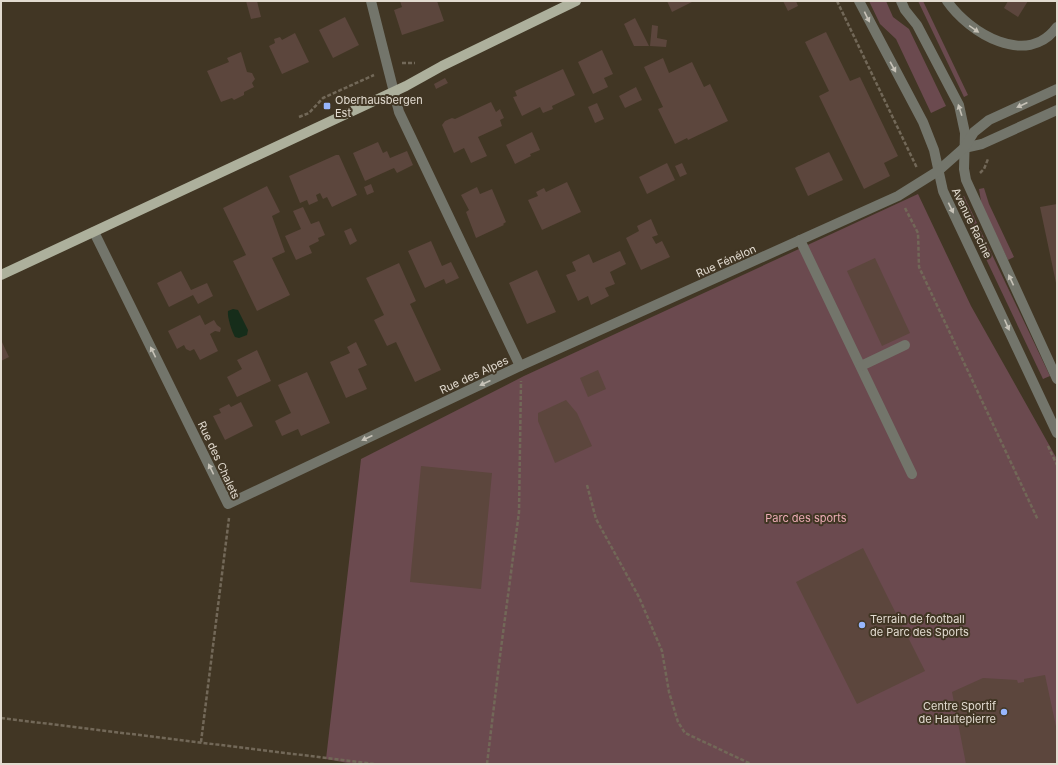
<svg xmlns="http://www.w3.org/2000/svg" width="1058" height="765" viewBox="0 0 1058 765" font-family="Inter,sans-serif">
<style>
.green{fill:#6b4a4f}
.water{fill:#162d1a}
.building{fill:#5c463d}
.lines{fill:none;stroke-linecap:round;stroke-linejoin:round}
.path{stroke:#726858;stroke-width:2.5;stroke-dasharray:4 2;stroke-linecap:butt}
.minor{stroke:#73756b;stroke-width:10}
.major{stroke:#adb09c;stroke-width:10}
.oneway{fill:#c6c2b7}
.poi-dot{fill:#97b6fd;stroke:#413624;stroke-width:1.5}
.labels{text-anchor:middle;stroke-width:4;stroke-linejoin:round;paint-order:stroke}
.poi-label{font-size:11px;fill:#e2dbd0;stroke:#413624;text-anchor:start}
.street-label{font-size:11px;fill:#e2dbd0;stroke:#413624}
.park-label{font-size:11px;fill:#edadb6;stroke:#413624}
</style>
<rect width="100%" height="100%" fill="#413624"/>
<g class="green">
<path d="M869 1H886L893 17 909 29 946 106 931 113 896 39 880 24Z"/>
<path d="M918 1H923L968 95 964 97Z"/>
<path d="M984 188 989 204 1014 257 1008 260 982 207 979 189Z"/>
<path d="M918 194 971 306 1057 459V764H353L326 759 361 459 524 376Z"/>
<path d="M964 196 1050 376 1043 379 958 200Z"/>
</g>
<path class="water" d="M233 309 238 310 248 330 247 335 239 338 235 337C232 332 227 317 228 311Z"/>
<g class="building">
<path d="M246 1H257L261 17 251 19Z"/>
<path d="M400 1H437L444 21 402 35 394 10 402 7Z"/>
<path d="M667 1H694L672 12Z"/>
<path d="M783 1H796L798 6 788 11Z"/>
<path d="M1008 1H1028L1018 17 1004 8Z"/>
<path d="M345 17 359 45 333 58 319 30Z"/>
<path d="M635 18 649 46H634L624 24Z"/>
<path d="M652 25 658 26 657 38 667 40 666 47 650 46Z"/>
<path d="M826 32 850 81 860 77 898 156 884 163 890 176 864 189 819 96 829 91 805 42Z"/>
<path d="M295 33 309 62 282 74 269 46 275 43 274 39 280 37 282 40Z"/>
<path d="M602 50 613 74 604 78 608 87 593 94 578 62Z"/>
<path d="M241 52 247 72 252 73 255 79 252 83 254 87 244 92V95L234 100 232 98 221 102 207 71 229 62 227 58Z"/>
<path d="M663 58 669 73 692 62 704 87 710 84 728 121 688 140 687 138 675 144 658 109 663 107 644 67Z"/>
<path d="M563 69 575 95 552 106 553 109 543 113 540 107 522 116 513 97 517 96 515 91Z"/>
<path d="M445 78 448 83 436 89 434 84Z"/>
<path d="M636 87 642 100 625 108 619 96Z"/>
<path d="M491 102 496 112 500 109 504 118 500 120 502 126 478 137 487 156 471 163 464 148 454 153 442 125 445 121 452 118 455 119Z"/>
<path d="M597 103 604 119 595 123 588 107Z"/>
<path d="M532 132 540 150 530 154 531 156 515 164 506 145Z"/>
<path d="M378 142 383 153 387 151 390 158 407 151 413 165 397 173 394 168 365 181 353 153Z"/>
<path d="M829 152 843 180 808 196 795 168Z"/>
<path d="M336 155H339L357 195 332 207 327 197 323 199 320 193 316 195 318 201 309 205 307 200 300 203 289 176Z"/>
<path d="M667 163 675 180 647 194 639 177Z"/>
<path d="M682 163 687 174 680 177 675 166Z"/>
<path d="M567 182 581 212 542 230 528 200 538 196 536 192 544 188 546 192Z"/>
<path d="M371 184 374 192 367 195 364 187Z"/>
<path d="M267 186 280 212 272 216 285 252 272 258 290 295 257 311 233 261 246 255 223 208Z"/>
<path d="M477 187 480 194 492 189 506 222 503 224 504 225 476 238 466 212 469 210 461 195Z"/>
<path d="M1057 204V283H1056L1040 207Z"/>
<path d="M303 207 311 224 319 221 325 235 318 238 319 241 309 246 312 253 296 260 285 236 301 229 293 211Z"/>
<path d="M651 219 658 235 652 237 656 244 662 241 670 257 641 270 626 238 639 231 637 226Z"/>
<path d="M351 228 357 241 350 245 344 231Z"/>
<path d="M431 241 442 266 451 262 459 278 446 284 444 279 425 288 408 251Z"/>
<path d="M620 251 626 264 610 272 615 284 605 288 609 296 591 305 588 296 578 301 566 275 576 271 572 262 589 254 593 263Z"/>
<path d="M875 258 910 333 882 346 847 271Z"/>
<path d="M399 263 416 301 410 304 441 370 415 382 396 342 387 346 374 320 384 315 366 278Z"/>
<path d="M537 270 556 312 527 324 509 283Z"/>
<path d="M181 271 191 290 207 283 213 296 198 304 193 295 169 307 157 283Z"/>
<path d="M200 315 205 325 214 320 217 325 221 328 220 332 215 331 210 334 218 351 200 360 194 349 190 351 186 349 184 345 177 349 168 331Z"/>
<path d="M1 340 9 357 1 361Z"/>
<path d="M356 342 367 365 358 369 367 389 346 398 330 362 350 353 347 347Z"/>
<path d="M257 350 271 381 237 397 227 377 242 369 237 360Z"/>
<path d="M598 370 606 389 588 397 580 378Z"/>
<path d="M307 372 330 423 301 436 298 429 282 436 275 421 291 413 278 385Z"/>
<path d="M566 400 577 413 592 446 555 463 538 421V413Z"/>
<path d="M241 402 253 426 225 440 213 416 221 413 219 409 229 404 231 407Z"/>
<path d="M421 466 492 473 481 589 410 582Z"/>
<path d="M863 548 925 671 857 704 796 582Z"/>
<path d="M1045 675 1057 731V764H966L952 692 983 678 1017 680 1018 683 1024 682V679Z"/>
</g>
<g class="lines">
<g class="path">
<path d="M837 1 917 168"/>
<path d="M402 63H415"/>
<path d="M299 117 309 113 323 98 374 75"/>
<path d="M980 173 984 169 988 159"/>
<path d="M905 208 918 233 919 267 1038 520"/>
<path d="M1048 446 1057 465"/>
<path d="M587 485 596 519 639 597 662 651 669 692 678 722 685 733 751 764"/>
<path d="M1 718 375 764"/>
<path d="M201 742 229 518"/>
<path d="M487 764 500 656 519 512 521 381"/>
</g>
<g class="minor">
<path d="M371 1 399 112 520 366"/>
<path d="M859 1 923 122 934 150 943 191 1057 433"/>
<path d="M901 1 905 10 917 25 959 105 965 133 964 169 966 180 1057 379"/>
<path d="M947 1C969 33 1027 68 1057 27"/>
<path d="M964 148 982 144 1057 110"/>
<path d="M94 232 228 504 520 366 898 196 938 171 964 148 974 132 989 120 1057 89"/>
<path d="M800 240 912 474"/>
<path d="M861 366 905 345"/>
</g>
<path class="major" d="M1 275 406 86 442 66 576 1"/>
</g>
<defs><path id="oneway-solid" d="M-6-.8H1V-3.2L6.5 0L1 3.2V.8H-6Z"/></defs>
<g class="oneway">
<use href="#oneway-solid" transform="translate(867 17) rotate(64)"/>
<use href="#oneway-solid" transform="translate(974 29) rotate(35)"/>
<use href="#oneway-solid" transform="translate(893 67) rotate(61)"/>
<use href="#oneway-solid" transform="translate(1022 105) rotate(155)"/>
<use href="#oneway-solid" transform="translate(960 110) rotate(-108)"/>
<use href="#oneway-solid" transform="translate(951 208) rotate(64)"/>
<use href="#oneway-solid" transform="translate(1011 280) rotate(-115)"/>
<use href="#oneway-solid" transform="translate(1007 325) rotate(66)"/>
<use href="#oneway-solid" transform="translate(153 352) rotate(-116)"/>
<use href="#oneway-solid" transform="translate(485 383) rotate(155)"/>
<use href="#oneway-solid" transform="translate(367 438) rotate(155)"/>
<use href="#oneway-solid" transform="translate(211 469) rotate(-116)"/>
</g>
<g class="poi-dot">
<rect x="323" y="102" width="8" height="8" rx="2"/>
<circle cx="862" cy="625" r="4"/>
<circle cx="1004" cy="712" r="4"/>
</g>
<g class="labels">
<g class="poi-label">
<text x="335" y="104">Oberhausbergen<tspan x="335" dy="13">Est</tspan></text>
<text x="870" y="623">Terrain de football<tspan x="870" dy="13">de Parc des Sports</tspan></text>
<text x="996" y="710" text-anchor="end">Centre Sportif<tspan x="996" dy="13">de Hautepierre</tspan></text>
</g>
<g class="street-label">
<text transform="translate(972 223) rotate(64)" y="4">Avenue Racine</text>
<text transform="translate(726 261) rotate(-24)" y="4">Rue Fénélon</text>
<text transform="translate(474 375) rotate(-25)" y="4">Rue des Alpes</text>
<text transform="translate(219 460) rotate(65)" y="4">Rue des Chalets</text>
</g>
<g class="park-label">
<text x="806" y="522">Parc des sports</text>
</g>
</g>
<rect width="1058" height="765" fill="none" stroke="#e2dbd0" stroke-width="4"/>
</svg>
